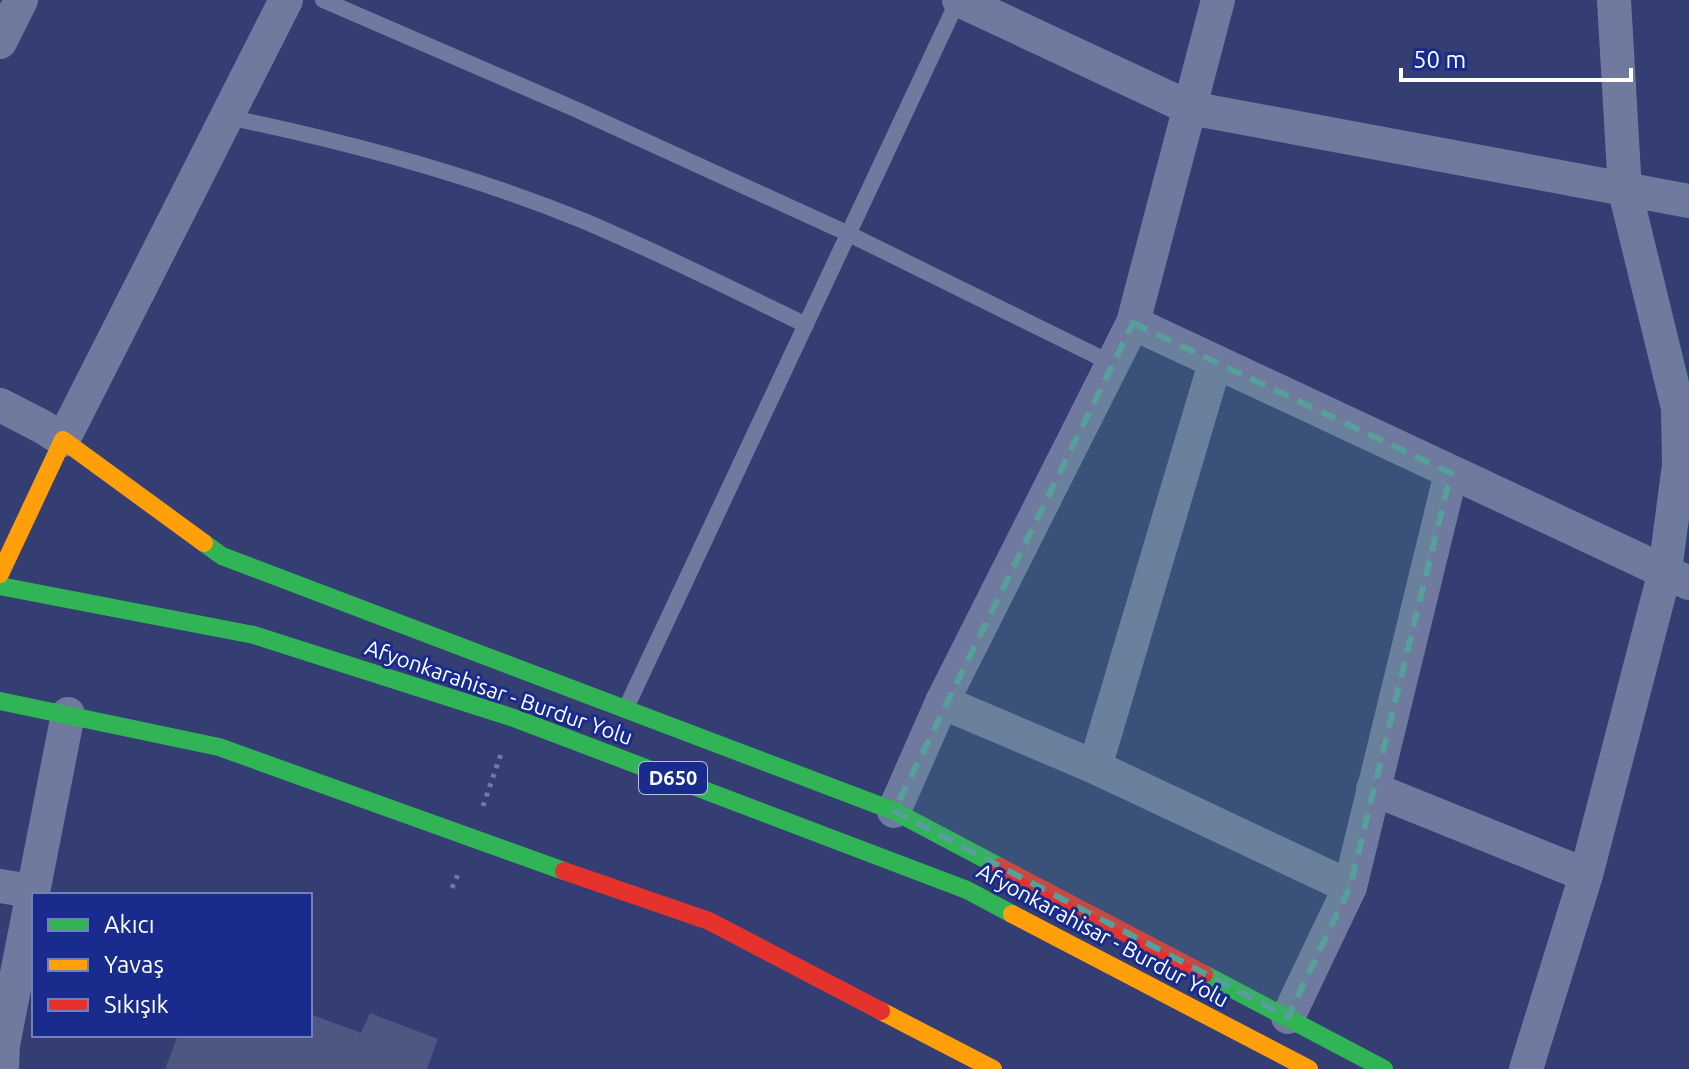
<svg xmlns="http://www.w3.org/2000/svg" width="1689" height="1069" viewBox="0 0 1689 1069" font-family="Ubuntu,sans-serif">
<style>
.building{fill:#4e5781}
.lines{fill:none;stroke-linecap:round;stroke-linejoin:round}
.path{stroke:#70799e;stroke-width:5;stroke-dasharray:4 6;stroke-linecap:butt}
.lane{stroke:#70799e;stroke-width:16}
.street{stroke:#70799e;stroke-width:34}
.fast{stroke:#30b455;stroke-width:18}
.slow{stroke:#ff9f0a;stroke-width:18}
.jam{stroke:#e5322d;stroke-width:18}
.marked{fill:#579f9a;fill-opacity:0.2;stroke:#579f9a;stroke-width:6;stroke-dasharray:16 10;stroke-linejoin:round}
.labels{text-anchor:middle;stroke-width:6;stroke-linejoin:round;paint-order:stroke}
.shield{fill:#192c8d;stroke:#bac0dd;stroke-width:2}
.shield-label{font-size:20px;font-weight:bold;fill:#fff}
.street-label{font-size:22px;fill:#fff;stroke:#192c8d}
</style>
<rect width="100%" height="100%" fill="#343e72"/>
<path class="building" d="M370 1013 438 1039 427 1069H165L178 1035H310V1014L361 1033Z"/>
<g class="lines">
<g class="path">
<path d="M483 806 502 751"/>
<path d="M452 888 459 872"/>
</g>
<g class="lane">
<path d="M323 0 575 109 849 234 1113 364"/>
<path d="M227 117C349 142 469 174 584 221 660 253 732 289 806 325"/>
<path d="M626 708 958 0"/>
</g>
<g class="street">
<path d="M959 0 1190 108 1689 201"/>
<path d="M1614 0 1625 191 1678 408 1689 405"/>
<path d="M0 42 21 0"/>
<path d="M1133 323 1689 583"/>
<path d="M0 405 43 427 63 440 286 0"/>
<path d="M942 702 1095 767 1350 887"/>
<path d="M1095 767 1215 363"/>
<path d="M1373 789 1586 875"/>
<path d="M894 811 942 702 1133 323 1218 0"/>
<path d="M0 886 32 891"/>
<path d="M1288 1017 1350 887 1451 473"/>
<path d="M2 1069 3 1045 68 714"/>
<path d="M1526 1069 1586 875 1665 571 1679 465 1678 408"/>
</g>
<g class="fast">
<path d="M204 543 222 556 894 811 1000 867"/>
<path d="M0 586 254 635 514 718 967 890 1012 914"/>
<path d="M0 701 219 747 564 871"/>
<path d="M1204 974 1384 1069"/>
</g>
<g class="slow">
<path d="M0 574 63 440 204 543"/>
<path d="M1012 914 1309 1069"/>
<path d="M881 1011 993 1069"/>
</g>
<g class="jam">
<path d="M1000 867 1204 974"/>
<path d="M564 871 709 921 881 1011"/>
</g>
</g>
<path class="marked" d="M1133 323 1451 473 1350 887 1288 1017 894 811Z"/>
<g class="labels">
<rect class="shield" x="639" y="762" width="68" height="32" rx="6"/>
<g class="shield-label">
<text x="673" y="785">D650</text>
</g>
<g class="street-label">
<text transform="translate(499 692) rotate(19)" y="8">Afyonkarahisar - Burdur Yolu</text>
<text transform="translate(1103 935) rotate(28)" y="8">Afyonkarahisar - Burdur Yolu</text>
</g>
</g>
<rect x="32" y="893" width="280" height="144" fill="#192c8d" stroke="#7580bb" stroke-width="2"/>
<rect x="48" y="919" width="40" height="12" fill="#30b455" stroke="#7580bb" stroke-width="2"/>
<text x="104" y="933" font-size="24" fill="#ffffff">Akıcı</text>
<rect x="48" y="959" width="40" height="12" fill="#ff9f0a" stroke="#7580bb" stroke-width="2"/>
<text x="104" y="973" font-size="24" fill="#ffffff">Yavaş</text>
<rect x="48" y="999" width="40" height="12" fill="#e5322d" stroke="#7580bb" stroke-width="2"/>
<text x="104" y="1013" font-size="24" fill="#ffffff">Sıkışık</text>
<path d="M1401 68v12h230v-12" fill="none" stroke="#ffffff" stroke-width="4"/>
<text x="1413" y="68" font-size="24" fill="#ffffff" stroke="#192c8d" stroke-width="6" paint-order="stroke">50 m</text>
</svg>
